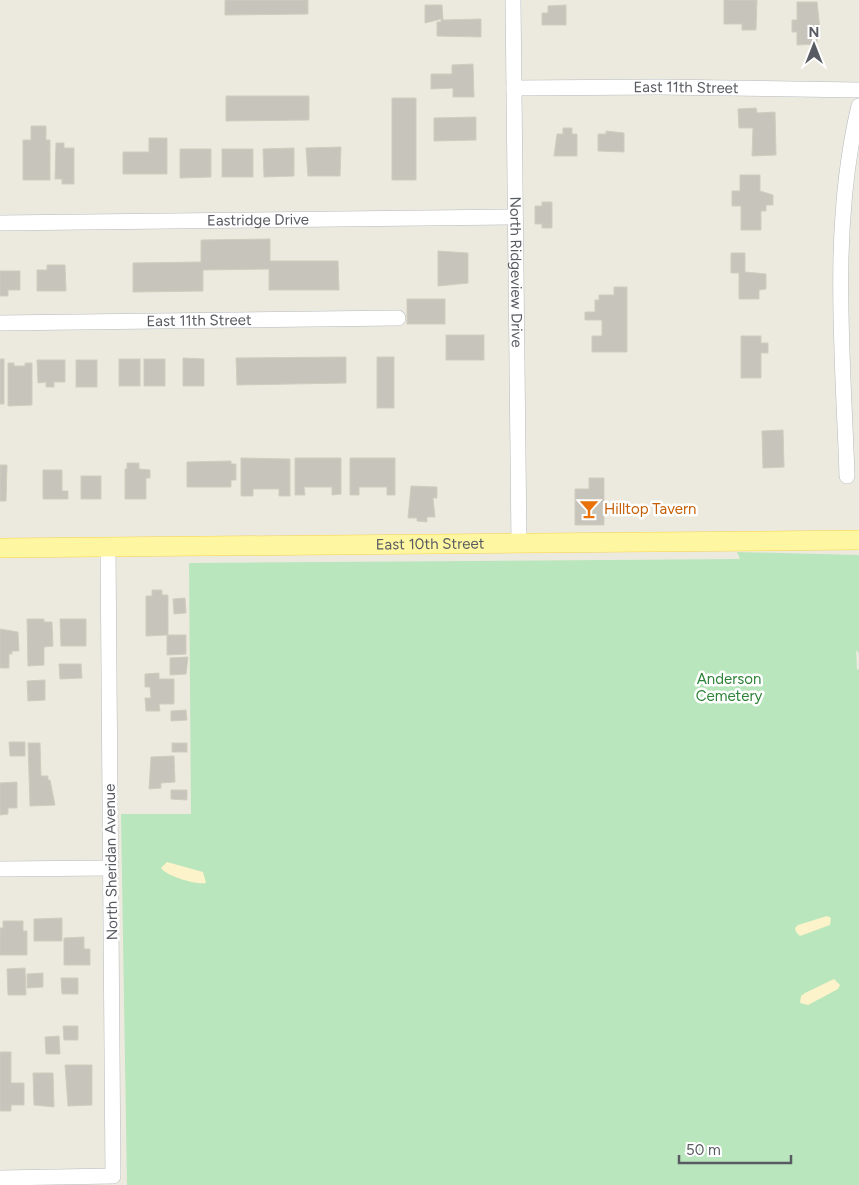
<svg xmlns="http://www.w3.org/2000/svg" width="859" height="1185" viewBox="0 0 859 1185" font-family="Figtree,sans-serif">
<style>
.green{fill:#b9e6bc}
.sand{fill:#fcf3ca}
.building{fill:#c7c4bc;stroke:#d1ccbd}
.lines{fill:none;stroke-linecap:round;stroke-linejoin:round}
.minor-casing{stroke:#b7b9bf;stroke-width:16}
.major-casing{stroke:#f9d34b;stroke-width:20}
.minor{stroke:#fff;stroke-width:15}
.major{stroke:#fff6a1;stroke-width:19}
.labels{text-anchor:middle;stroke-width:5;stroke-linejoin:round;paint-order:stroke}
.street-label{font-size:15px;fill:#585b61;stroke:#fff}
.food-label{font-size:15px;fill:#c56008;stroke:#fff;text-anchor:start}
.park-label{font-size:15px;fill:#2e8238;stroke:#fff}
</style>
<rect width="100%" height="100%" fill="#eceade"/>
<path class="green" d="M737 552 859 555V653L856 650 857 670 859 669V1185H127L121 814H191L189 563 740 559Z"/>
<g class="sand">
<path d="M167 862 203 872 206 883C196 885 166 876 161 868Z"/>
<path d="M827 916 831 918 830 925 800 936 796 932 795 928 798 925Z"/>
<path d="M834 979 840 985 838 989 808 1005 800 1003 801 996 805 993Z"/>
</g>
<g class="building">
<path d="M225 0H308V14L225 15Z"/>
<path d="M724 0H757L756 30H742V24H724Z"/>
<path d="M797 2H817L820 29H817V44L797 45V32H792V20H797Z"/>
<path d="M425 5H442L443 20 481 19V37L437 36V22H441V19L425 23Z"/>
<path d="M566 5V25H542V13H548V6Z"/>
<path d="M473 64 474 97H453V88L431 89V74H452V65Z"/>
<path d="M226 96H309V120L226 121Z"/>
<rect x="392" y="98" width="24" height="82"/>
<path d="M756 108 757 113 775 112 776 155 752 156 753 128H739L738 109Z"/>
<path d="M476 117V140L434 141V118Z"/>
<path d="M31 126H46V140H50V180H23V140H31Z"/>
<path d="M563 128H572V134H577V156H554L557 134H563Z"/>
<path d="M606 131 624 133V152L598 151V134H606Z"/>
<path d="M149 138H167V174H123V152H149Z"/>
<path d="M56 143H64V148H74V184H62V179H55Z"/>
<path d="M341 147 340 176H308L306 148Z"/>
<path d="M294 148V176L264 177 263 149Z"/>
<path d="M180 149H211V177L180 178Z"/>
<rect x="222" y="149" width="31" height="28"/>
<path d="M740 175H760V191L773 195V205H766V211H761V230H741V206H732V191H740Z"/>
<path d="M542 202H552V228H542V224H535V206H542Z"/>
<path d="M270 239V261H338L339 290H269V269L203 270V291L133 292V263L201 262V240Z"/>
<path d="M438 251 468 253V283L438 286Z"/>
<path d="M731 253H745V272L766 274V289L759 290V299H739V273H731Z"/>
<path d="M47 265H65L66 291H37V270H47Z"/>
<path d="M0 271H20V290H8V296H0Z"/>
<path d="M614 287H627V352H592V336H602V320H585V312H595V300H599V295H614Z"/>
<rect x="407" y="299" width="38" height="25"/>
<rect x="446" y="335" width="38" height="25"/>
<path d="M741 336H761V343H768V353H761V378H741Z"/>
<path d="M346 357V383L237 385 236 358Z"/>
<rect x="377" y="357" width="17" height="51"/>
<path d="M183 358 204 359V386H183Z"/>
<rect x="0" y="359" width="4" height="45"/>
<rect x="119" y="359" width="21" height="27"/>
<rect x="144" y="359" width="21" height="27"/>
<path d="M37 360H65V382H54V387H46V382L38 383Z"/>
<rect x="76" y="360" width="21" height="27"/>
<path d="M8 363H14V366H25V363H32V405L8 406Z"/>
<path d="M783 430 784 467 763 468 762 431Z"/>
<path d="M241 458 290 459V496H279V489H253V496H241Z"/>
<path d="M295 458H341V494L332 495V487H304L305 495H295Z"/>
<path d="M350 458H395V495H387V487H359V495H350Z"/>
<path d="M231 461V464H236V480H231V487H187V462Z"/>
<path d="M127 463H139V469L150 470V478H146V499H125V469H127Z"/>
<path d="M0 465H7L6 501H0Z"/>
<path d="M43 470H62V491H68V499H43Z"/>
<rect x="81" y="476" width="20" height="23"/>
<path d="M589 478H604V525H575V489H589Z"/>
<path d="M411 486 437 487V498H433L435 517H427V522L417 521V518H408Z"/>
<path d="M152 590H162V595H168V635H186V654L167 655V635L146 636V596H152Z"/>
<path d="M185 598 186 613 174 614 173 599Z"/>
<path d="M27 619H44V622H52L53 646 44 647V665L28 666Z"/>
<path d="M60 619H86V646H61Z"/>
<path d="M0 629 18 632 19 651H12V654H9V668H0Z"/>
<path d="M188 657 186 674 170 675V658Z"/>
<path d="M59 664H81L82 678 60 679Z"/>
<path d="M159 673V679H174V704H159L160 711H146L145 698H151L150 687H145V674Z"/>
<path d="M45 680V700L28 701 27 681Z"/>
<path d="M186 710 187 720 171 721V711Z"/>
<path d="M9 742H25V756H10Z"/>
<path d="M28 743H40L41 776H48V780H50L55 805 30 806Z"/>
<rect x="172" y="743" width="15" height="9"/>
<path d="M174 756 175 782 161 783V788L149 789 151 757Z"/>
<path d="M17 782V808H8V814L0 815V783Z"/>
<path d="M171 790H187V800L171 799Z"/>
<path d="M62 918V941H34V919Z"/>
<path d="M3 921H23V931H27V955H0V928H3Z"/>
<path d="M84 937V949H90V965H64V938Z"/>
<path d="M25 968 26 995H8L7 969Z"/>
<path d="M43 973V987L27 988V974Z"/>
<path d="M61 978H78V994H62Z"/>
<path d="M63 1026H78V1040H64Z"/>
<path d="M59 1036 60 1054H46L45 1037Z"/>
<path d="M0 1052H11V1083H24V1105H11V1111H0Z"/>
<path d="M65 1065H92V1105L68 1106Z"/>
<path d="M33 1073H53L54 1107 34 1105Z"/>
</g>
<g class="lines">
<defs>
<g id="minor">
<path id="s1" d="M513 0 519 544"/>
<path id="s2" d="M514 88 659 87 859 90"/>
<path id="s3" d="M0 223 515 217"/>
<path id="s4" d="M0 323 398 318"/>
<path d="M847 476C843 354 830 226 859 106"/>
<path d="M0 869 111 868"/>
<path d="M0 1178 113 1176 108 547"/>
</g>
<g id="major">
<path id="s5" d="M0 548 859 540"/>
</g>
</defs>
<use href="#minor" class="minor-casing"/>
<use href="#major" class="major-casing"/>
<use href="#minor" class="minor"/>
<use href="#major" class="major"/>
</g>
<defs>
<symbol id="bar-bare" viewBox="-9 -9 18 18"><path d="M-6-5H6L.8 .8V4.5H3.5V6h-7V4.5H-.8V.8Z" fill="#e8710a" stroke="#fff" stroke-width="2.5" paint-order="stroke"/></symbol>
</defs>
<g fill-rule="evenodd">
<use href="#bar-bare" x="575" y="495" width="28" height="28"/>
</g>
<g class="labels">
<g class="street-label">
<text dy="5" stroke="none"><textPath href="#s2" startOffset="172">East 11th Street</textPath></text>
<text dy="5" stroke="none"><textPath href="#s3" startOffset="258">Eastridge Drive</textPath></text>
<text dy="5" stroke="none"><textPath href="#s1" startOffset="272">North Ridgeview Drive</textPath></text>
<text dy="5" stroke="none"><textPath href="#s4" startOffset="199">East 11th Street</textPath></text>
<text dy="5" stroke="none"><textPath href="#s5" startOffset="430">East 10th Street</textPath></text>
<text transform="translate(111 862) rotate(-91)" y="5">North Sheridan Avenue</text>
</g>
<g class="food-label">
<text x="604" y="514">Hilltop Tavern</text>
</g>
<g class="park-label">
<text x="729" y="684">Anderson<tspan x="729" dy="17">Cemetery</tspan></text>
</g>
</g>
<g transform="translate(814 45)" stroke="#ffffff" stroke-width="4" paint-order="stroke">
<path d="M0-4L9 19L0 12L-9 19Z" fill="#585b61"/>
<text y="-8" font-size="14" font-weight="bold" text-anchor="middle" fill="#585b61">N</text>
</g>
<path d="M679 1155v8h112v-8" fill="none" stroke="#585b61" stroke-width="2.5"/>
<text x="686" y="1155" font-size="15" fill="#585b61" stroke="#ffffff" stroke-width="4" paint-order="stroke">50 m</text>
</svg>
